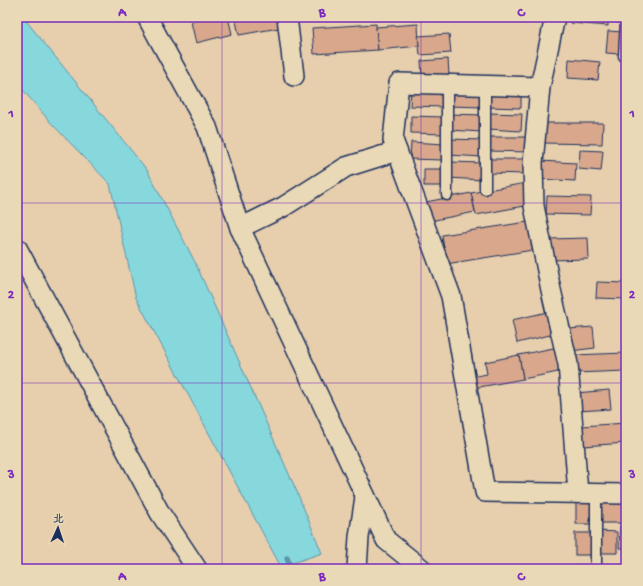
<svg xmlns="http://www.w3.org/2000/svg" width="643" height="586" viewBox="0 0 643 586" font-family="'Gochi Hand','LXGW WenKai TC',sans-serif">
<style>
.water{fill:#87d8dd;stroke:#5c94aa}
.lines{fill:none;stroke-linecap:round;stroke-linejoin:round}
.stream{stroke:#5c94aa;stroke-width:5.5}
.building{fill:#d9a88c;stroke:#1b2f5e}
.lane-casing{stroke:#1b2f5e;stroke-width:13}
.street-casing{stroke:#1b2f5e;stroke-width:22}
.lane{stroke:#ead9b6;stroke-width:10}
.street{stroke:#ead9b6;stroke-width:19}
.grid{fill:none;stroke:#7b2cbf;stroke-width:1;stroke-opacity:0.55}
.neatline{fill:none;stroke:#7b2cbf;stroke-width:1.5}
.grid-label{font-size:13px;text-anchor:middle;font-weight:bold;fill:#7b2cbf}
</style>
<rect width="100%" height="100%" fill="#e7cfae"/>
<filter id="ink" filterUnits="userSpaceOnUse"><feTurbulence type="fractalNoise" baseFrequency=".025" numOctaves="2"/><feDisplacementMap in="SourceGraphic" scale="8" xChannelSelector="R" yChannelSelector="G"/><feConvolveMatrix kernelMatrix="1 2 1 2 8 2 1 2 1" color-interpolation-filters="sRGB"/></filter>
<g filter="url(#ink)">
<path class="water" d="M17 17H23L147 170 195 262 297 492 322 553 281 567 136 298 110 184 51 123 17 83Z"/>
<g class="lines">
<path class="stream" d="M287 558 291 569"/>
</g>
<g class="building">
<path d="M211 17H228L232 34 196 43 191 22Z"/>
<path d="M235 17H282L284 27 239 35Z"/>
<path d="M570 17H608V26L570 23Z"/>
<path d="M608 17H624L623 23 608 22Z"/>
<path d="M376 24 378 50 314 54 312 28Z"/>
<path d="M418 24 419 46 378 50 376 27Z"/>
<path d="M608 31 623 32 621 54 606 53Z"/>
<path d="M449 34 451 53 420 55 418 36Z"/>
<path d="M448 59 449 75 422 77 421 61Z"/>
<path d="M569 59 600 62 598 80 568 78Z"/>
<path d="M411 89 444 91 443 107 410 106Z"/>
<path d="M450 89 483 90 482 107 449 106Z"/>
<path d="M488 90 521 91V108L488 107Z"/>
<path d="M489 113 522 114 521 131 488 129Z"/>
<path d="M450 114 483 115 482 132 449 130Z"/>
<path d="M411 116 444 117V134L411 133Z"/>
<path d="M541 123H603L602 144 541 143Z"/>
<path d="M489 137H529V152L489 151Z"/>
<path d="M449 139 482 140V157L449 155Z"/>
<path d="M411 142 444 144 443 160 410 159Z"/>
<path d="M580 150 603 151 601 171 579 169Z"/>
<path d="M488 159H527V174L487 173Z"/>
<path d="M540 161 576 163 575 181 539 179Z"/>
<path d="M449 162 482 163V180L448 178Z"/>
<path d="M424 169H443L442 186H424Z"/>
<path d="M526 183 530 205 476 215 471 193Z"/>
<path d="M471 193 475 212 430 221 426 202Z"/>
<path d="M547 196 591 197 590 215 546 214Z"/>
<path d="M534 221 539 249 446 264 442 235Z"/>
<path d="M588 238 589 259 549 260V239Z"/>
<path d="M597 282 626 283V299L596 298Z"/>
<path d="M552 311 558 333 517 343 512 320Z"/>
<path d="M593 327 595 348 570 351 568 329Z"/>
<path d="M558 347 563 371 523 379 519 355Z"/>
<path d="M626 353V371L574 373 573 355Z"/>
<path d="M519 355 523 379 474 388 471 377 487 374 485 362Z"/>
<path d="M609 390 611 409 578 411 576 393Z"/>
<path d="M626 423V443L583 446 582 426Z"/>
<rect x="576" y="502" width="18" height="22"/>
<path d="M600 502 626 503V523H599Z"/>
<path d="M620 526H626V548H619Z"/>
<path d="M599 531 617 532V553H599Z"/>
<rect x="575" y="533" width="18" height="22"/>
<rect x="576" y="565" width="17" height="4"/>
<rect x="599" y="565" width="17" height="4"/>
</g>
<g class="lines">
<defs>
<g id="lane">
<path d="M624 56 626 21"/>
<path d="M447 84V195"/>
<path d="M485 85V189"/>
<path d="M596 493V569"/>
</g>
<g id="street">
<path d="M147 17 207 127 240 228 386 540 422 569"/>
<path d="M287 17 294 76"/>
<path d="M555 17 540 87 399 83 393 140 451 296 485 492 626 494"/>
<path d="M540 87 533 163 534 206 551 290 568 364 578 493"/>
<path d="M240 228 283 207 346 167 397 151"/>
<path d="M17 248 160 513 197 569"/>
<path d="M357 569 359 537 365 497"/>
</g>
</defs>
<use href="#lane" class="lane-casing"/>
<use href="#street" class="street-casing"/>
<use href="#lane" class="lane"/>
<use href="#street" class="street"/>
</g>
</g>
<path class="grid" d="M222 17V569M421 17V569M17 203H626M17 383H626"/>
<rect width="643" height="586" fill="none" stroke="#ead9b6" stroke-width="44"/>
<g transform="translate(58 528) rotate(3)" stroke="#ead9b6" stroke-width="3" paint-order="stroke">
<path d="M0-3L7 15L0 10L-7 15Z" fill="#1b2f5e"/>
<text y="-6" font-size="11" font-weight="bold" text-anchor="middle" fill="#1b2f5e">北</text>
</g>
<rect x="22" y="22" width="599" height="542" class="neatline"/>
<g class="grid-label">
<text x="122" y="16">A</text>
<text x="322" y="16">B</text>
<text x="521" y="16">C</text>
<text x="11" y="117">1</text>
<text x="632" y="117">1</text>
<text x="11" y="298">2</text>
<text x="632" y="298">2</text>
<text x="11" y="478">3</text>
<text x="632" y="478">3</text>
<text x="122" y="580">A</text>
<text x="322" y="580">B</text>
<text x="521" y="580">C</text>
</g>
</svg>
